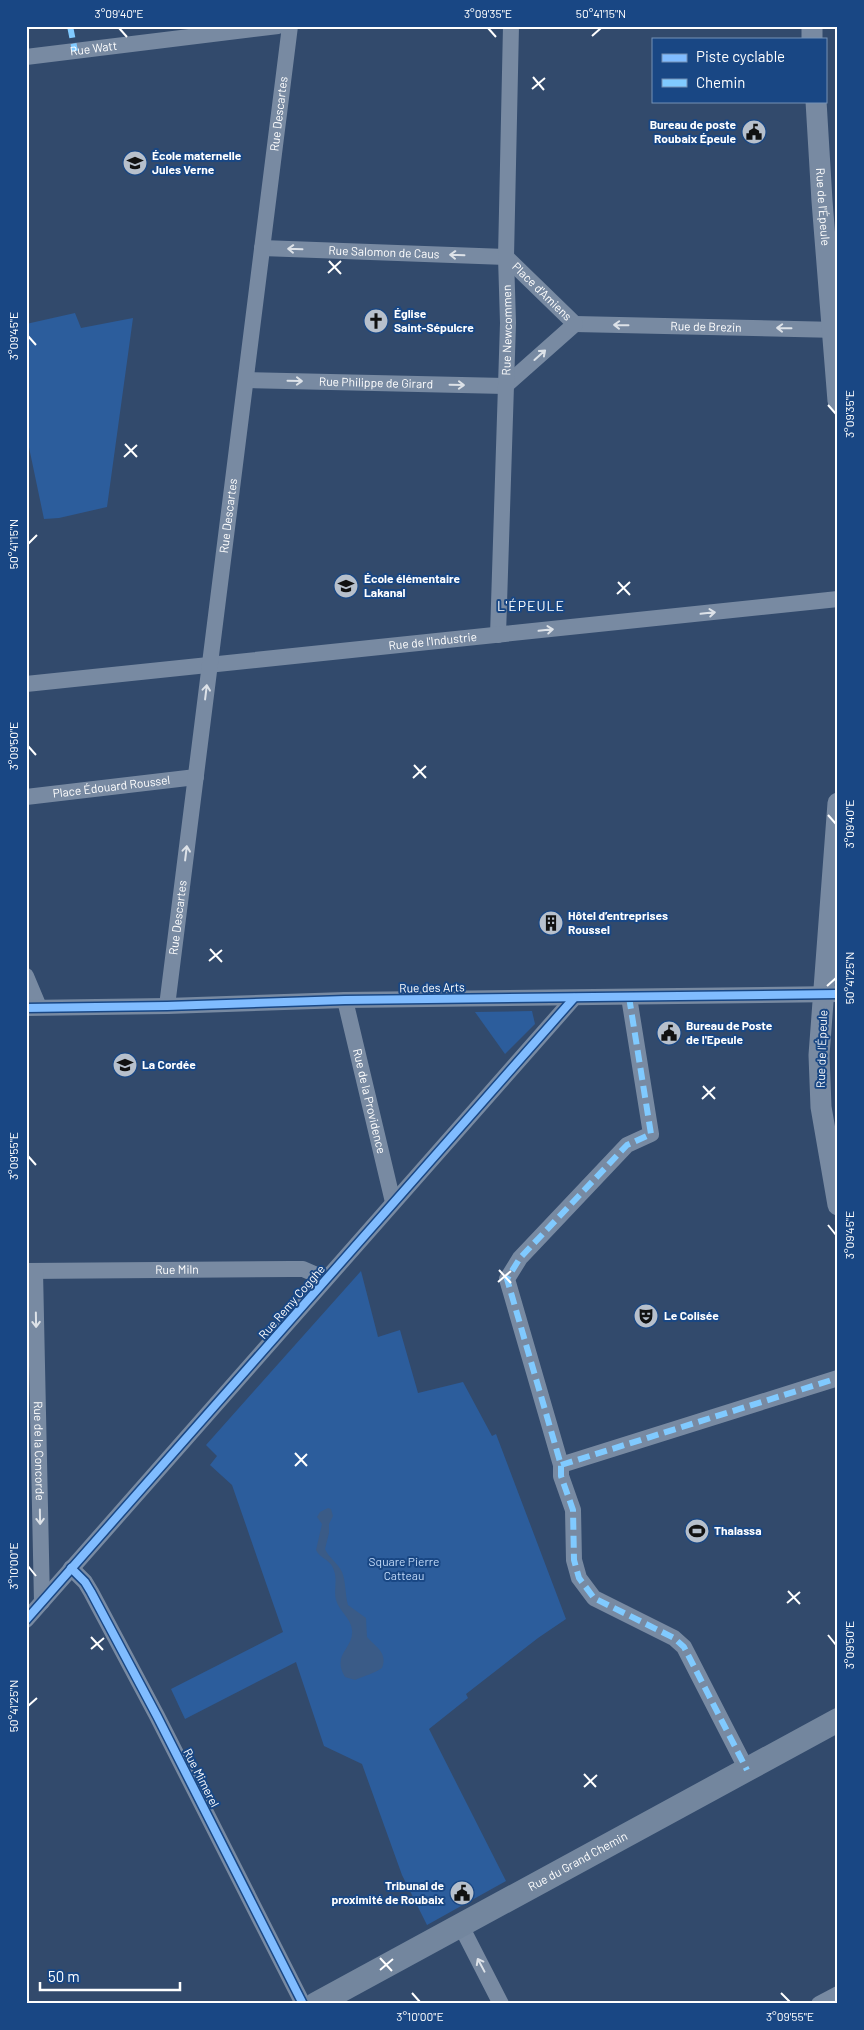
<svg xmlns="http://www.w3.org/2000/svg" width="864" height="2030" viewBox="0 0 864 2030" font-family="Barlow,sans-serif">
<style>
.green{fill:#2c5d9c}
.water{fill:#3a5b87}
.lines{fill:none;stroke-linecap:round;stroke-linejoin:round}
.minor{stroke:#788aa2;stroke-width:16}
.tertiary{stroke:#788aa2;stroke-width:21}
.secondary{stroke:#73869e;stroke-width:24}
.quiet{stroke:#80caff;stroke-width:6;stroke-dasharray:12 6;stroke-linecap:butt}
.cycleway-casing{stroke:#194784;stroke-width:11}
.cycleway{stroke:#80bcff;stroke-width:8}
.oneway{stroke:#dde2e8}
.ticks{fill:none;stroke:#fff;stroke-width:2}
.labels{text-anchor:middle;stroke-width:4;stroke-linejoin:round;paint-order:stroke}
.street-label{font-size:12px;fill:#fff;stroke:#194784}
.poi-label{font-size:12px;font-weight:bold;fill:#fff;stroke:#194784;text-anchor:start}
.park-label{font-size:12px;fill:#c3dbf9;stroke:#194784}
.neighbourhood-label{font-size:14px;letter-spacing:1px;fill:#fff;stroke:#194784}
.neatline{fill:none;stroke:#fff;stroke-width:2}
.ticks-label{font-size:12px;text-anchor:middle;fill:#fff}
</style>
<rect width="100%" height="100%" fill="#324a6c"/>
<g class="green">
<path d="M75 313 81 328 133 318 107 507 59 518 44 519 26 433V324Z"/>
<path d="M532 1011 535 1024 505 1054 475 1012Z"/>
<path d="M361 1271 378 1337 400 1330 418 1393 463 1382 492 1436 496 1434 566 1619 538 1638 466 1694 468 1698 429 1729 506 1881 427 1925 402 1875 362 1764 324 1746 296 1662 185 1719 171 1689 283 1632 232 1485 210 1465 217 1456 206 1445Z"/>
</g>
<path class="water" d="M328 1508 331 1509 333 1516 329 1524V1533L325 1549C329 1558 338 1563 342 1572 346 1582 345 1594 348 1605L366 1618 367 1637C376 1647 388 1653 382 1668 375 1673 364 1676 355 1680L345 1677C331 1654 354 1649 352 1630 351 1618 339 1611 336 1600 333 1588 339 1579 332 1566 328 1559 320 1558 316 1550L322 1524 317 1517 320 1512Z"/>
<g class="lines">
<g class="minor">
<path id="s1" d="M26 57 278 26"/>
<path id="s2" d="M262 248 506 257 575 324"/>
<path id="s3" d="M575 324 838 330"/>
<path id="s4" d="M246 380 505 386 575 324"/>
<path id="s5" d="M498 635 508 323 506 257 511 26"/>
<path id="s6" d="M26 684 838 599"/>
<path id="s7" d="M26 797 196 777"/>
<path d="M26 976 39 1007"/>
<path d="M629 997 651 1134 627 1145 520 1258 507 1279 561 1465V1476L573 1510 574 1560 579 1578 594 1598 674 1638 684 1647 747 1770"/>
<path id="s8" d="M345 1000 393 1202"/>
<path id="s9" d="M167 1006 290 26"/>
<path d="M26 1008 167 1006 345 1000 838 994"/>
<path id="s10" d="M26 1271 291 1269H303L326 1279"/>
<path id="s11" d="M35 1271 42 1602"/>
<path d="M561 1465 838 1378"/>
<path d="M71 1568 85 1582 91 1592 157 1716 303 2004"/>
<path d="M26 1620 574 998"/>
<path d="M461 1926 501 2004"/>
<path d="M819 2004 838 1994"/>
</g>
<g class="tertiary">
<path d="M812 26V39"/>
<path id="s12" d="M816 101 822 201 838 401"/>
<path d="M838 803 819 1055 821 1107 838 1205"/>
</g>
<path class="secondary" id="s13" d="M316 2004 838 1720"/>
<g class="quiet">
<path d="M70 26 75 51"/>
<path d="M629 997 651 1134 627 1145 520 1258 507 1279 561 1465V1476L573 1510 574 1560 579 1578 594 1598 674 1638 684 1647 747 1770"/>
<path d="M561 1465 838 1378"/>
</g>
<defs>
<g id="cycleway">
<path d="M26 1008 167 1006 345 1000 838 994"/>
<path d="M71 1568 85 1582 91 1592 157 1716 303 2004"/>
<path d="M26 1620 574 998"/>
</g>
</defs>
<use href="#cycleway" class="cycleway-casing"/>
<use href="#cycleway" class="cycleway"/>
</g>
<defs><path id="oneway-shaft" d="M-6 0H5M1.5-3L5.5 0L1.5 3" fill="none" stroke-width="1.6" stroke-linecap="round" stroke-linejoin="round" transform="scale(1.25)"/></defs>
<g class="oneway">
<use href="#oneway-shaft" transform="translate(295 249) rotate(-178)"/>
<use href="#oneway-shaft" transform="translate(457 255) rotate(-178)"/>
<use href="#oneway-shaft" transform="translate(621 325) rotate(-179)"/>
<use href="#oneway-shaft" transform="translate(784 328) rotate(-179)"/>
<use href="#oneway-shaft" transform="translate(540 355) rotate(-42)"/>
<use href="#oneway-shaft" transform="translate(295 381) rotate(1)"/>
<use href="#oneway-shaft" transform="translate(457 385) rotate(1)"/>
<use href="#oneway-shaft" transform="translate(708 613) rotate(-6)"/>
<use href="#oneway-shaft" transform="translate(546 630) rotate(-6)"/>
<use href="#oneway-shaft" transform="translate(206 692) rotate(-83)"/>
<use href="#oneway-shaft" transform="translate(186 853) rotate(-83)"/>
<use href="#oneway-shaft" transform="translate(36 1320) rotate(89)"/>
<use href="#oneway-shaft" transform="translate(40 1517) rotate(89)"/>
<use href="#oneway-shaft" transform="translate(481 1965) rotate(-118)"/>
</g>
<path class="ticks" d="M119 28 127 37M488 28 496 37M592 36 601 28M533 77 544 90M532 89 545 78M329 261 341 274M328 273 341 261M28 336 36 345M828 405 836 414M125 444 137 457M124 457 137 445M28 544 37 535M618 582 630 595M617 594 630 582M28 746 36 755M414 765 426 778M413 778 426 766M828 815 836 824M210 949 222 962M209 961 222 950M827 986 836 978M703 1086 715 1099M702 1099 715 1087M28 1156 36 1165M828 1225 836 1235M499 1270 511 1283M498 1282 511 1271M295 1453 307 1466M295 1466 307 1454M28 1566 36 1576M788 1591 800 1604M787 1603 800 1592M828 1635 836 1645M91 1637 103 1650M91 1649 104 1638M28 1706 37 1698M584 1774 596 1787M584 1787 597 1775M380 1958 392 1971M380 1970 393 1959M412 1993 420 2002M781 1993 790 2002"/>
<defs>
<symbol id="civic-disc" viewBox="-11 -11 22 22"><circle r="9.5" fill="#b7c0cc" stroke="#194784"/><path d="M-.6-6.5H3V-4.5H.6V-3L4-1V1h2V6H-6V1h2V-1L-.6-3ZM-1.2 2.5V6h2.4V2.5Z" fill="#111"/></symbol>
<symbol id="school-disc" viewBox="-11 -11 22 22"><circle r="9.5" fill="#b7c0cc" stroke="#194784"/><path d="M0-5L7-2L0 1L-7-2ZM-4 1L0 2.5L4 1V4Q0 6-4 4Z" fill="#111"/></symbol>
<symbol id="church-disc" viewBox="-11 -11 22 22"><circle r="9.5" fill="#b7c0cc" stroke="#194784"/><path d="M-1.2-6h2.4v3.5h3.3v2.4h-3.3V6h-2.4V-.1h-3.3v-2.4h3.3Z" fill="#111"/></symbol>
<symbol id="building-disc" viewBox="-11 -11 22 22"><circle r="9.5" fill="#b7c0cc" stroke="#194784"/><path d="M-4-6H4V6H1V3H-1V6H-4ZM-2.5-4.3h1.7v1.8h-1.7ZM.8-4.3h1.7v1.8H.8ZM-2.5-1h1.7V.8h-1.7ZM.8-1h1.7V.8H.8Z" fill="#111"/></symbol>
<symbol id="theatre-disc" viewBox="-11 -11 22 22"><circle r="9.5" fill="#b7c0cc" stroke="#194784"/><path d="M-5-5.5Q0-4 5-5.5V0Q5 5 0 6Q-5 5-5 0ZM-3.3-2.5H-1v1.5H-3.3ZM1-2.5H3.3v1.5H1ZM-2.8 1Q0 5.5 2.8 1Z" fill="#111"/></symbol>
<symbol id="stadium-disc" viewBox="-11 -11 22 22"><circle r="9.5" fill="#b7c0cc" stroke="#194784"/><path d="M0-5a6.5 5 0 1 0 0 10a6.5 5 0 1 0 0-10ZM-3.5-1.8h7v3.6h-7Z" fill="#111"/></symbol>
</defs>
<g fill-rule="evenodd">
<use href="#civic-disc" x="740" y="118" width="28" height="28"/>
<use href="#school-disc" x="121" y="149" width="28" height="28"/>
<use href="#church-disc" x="362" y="307" width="28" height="28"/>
<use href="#school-disc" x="332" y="572" width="28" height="28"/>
<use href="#building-disc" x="537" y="909" width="28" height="28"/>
<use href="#civic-disc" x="655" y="1019" width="28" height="28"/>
<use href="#school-disc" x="111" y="1051" width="28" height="28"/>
<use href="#theatre-disc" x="632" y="1302" width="28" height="28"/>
<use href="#stadium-disc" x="683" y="1517" width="28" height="28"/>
<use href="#civic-disc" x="448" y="1879" width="28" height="28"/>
</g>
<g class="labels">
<g class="street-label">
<text dy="4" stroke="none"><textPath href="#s1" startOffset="68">Rue Watt</textPath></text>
<text dy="4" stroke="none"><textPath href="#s9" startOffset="899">Rue Descartes</textPath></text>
<text dy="4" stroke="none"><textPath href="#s12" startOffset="106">Rue de l'Épeule</textPath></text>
<text dy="4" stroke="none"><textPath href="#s2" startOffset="122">Rue Salomon de Caus</textPath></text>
<text dy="4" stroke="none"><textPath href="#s2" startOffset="294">Place d'Amiens</textPath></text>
<text dy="4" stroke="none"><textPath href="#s3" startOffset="131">Rue de Brezin</textPath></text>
<text dy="4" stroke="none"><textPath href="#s5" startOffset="305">Rue Newcommen</textPath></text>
<text dy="4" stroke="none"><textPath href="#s4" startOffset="130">Rue Philippe de Girard</textPath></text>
<text dy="4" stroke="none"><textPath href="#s9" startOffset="494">Rue Descartes</textPath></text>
<text dy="4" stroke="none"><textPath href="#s6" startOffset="409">Rue de l'Industrie</textPath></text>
<text dy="4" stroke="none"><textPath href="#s7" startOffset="86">Place Édouard Roussel</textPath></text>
<text dy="4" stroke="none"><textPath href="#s9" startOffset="89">Rue Descartes</textPath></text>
<text transform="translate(432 988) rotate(-1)" y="4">Rue des Arts</text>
<text transform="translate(822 1049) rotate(-88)" y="4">Rue de l'Épeule</text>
<text dy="4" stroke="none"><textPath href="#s8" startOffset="104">Rue de la Providence</textPath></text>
<text dy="4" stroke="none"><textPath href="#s10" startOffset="151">Rue Miln</textPath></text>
<text transform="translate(292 1302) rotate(-49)" y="4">Rue Remy Cogghe</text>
<text dy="4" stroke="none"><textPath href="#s11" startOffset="180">Rue de la Concorde</textPath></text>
<text transform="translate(201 1778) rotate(63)" y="4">Rue Mimerel</text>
<text dy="4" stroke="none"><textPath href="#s13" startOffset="298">Rue du Grand Chemin</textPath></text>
</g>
<g class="poi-label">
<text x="736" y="129" text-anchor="end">Bureau de poste<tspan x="736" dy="14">Roubaix Épeule</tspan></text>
<text x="152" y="160">École maternelle<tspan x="152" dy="14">Jules Verne</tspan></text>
<text x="394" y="318">Église<tspan x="394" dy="14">Saint-Sépulcre</tspan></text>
<text x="364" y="583">École élémentaire<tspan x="364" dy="14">Lakanal</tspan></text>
<text x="568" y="920">Hôtel d’entreprises<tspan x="568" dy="14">Roussel</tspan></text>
<text x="686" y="1030">Bureau de Poste<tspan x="686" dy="14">de l'Epeule</tspan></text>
<text x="142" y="1069">La Cordée</text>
<text x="664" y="1320">Le Colisée</text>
<text x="714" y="1535">Thalassa</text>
<text x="444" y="1890" text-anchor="end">Tribunal de<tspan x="444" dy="14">proximité de Roubaix</tspan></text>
</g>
<g class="park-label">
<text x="404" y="1566">Square Pierre<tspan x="404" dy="14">Catteau</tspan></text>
</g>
<g class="neighbourhood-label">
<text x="531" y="611">L'ÉPEULE</text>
</g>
</g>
<rect width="864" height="2030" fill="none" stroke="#194784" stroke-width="55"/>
<rect x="652" y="38" width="175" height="65" fill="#194784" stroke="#7591b5"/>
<rect x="662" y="54" width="25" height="8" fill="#80bcff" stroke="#7591b5"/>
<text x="696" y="62" font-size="15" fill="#ffffff">Piste cyclable</text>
<rect x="662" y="79" width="25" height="8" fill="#80caff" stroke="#7591b5"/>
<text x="696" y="88" font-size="15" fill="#ffffff">Chemin</text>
<path d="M40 1982v8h140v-8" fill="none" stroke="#ffffff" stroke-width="2.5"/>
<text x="48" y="1982" font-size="15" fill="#ffffff" stroke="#194784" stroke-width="4" paint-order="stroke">50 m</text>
<rect x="28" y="28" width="808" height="1974" class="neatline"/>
<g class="ticks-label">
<text x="119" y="18">3°09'40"E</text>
<text x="488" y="18">3°09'35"E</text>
<text x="601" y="18">50°41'15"N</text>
<text transform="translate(14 336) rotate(-90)" y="4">3°09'45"E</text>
<text transform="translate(850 414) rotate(-90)" y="4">3°09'35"E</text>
<text transform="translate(14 544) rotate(-90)" y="4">50°41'15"N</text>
<text transform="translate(14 746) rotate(-90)" y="4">3°09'50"E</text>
<text transform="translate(850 824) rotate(-90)" y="4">3°09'40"E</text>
<text transform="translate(850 978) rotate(-90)" y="4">50°41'25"N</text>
<text transform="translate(14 1156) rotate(-90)" y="4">3°09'55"E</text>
<text transform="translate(850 1235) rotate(-90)" y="4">3°09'45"E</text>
<text transform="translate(14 1566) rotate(-90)" y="4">3°10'00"E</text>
<text transform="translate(850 1645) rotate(-90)" y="4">3°09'50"E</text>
<text transform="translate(14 1706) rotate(-90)" y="4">50°41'25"N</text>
<text x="420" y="2021">3°10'00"E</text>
<text x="790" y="2021">3°09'55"E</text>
</g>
</svg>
